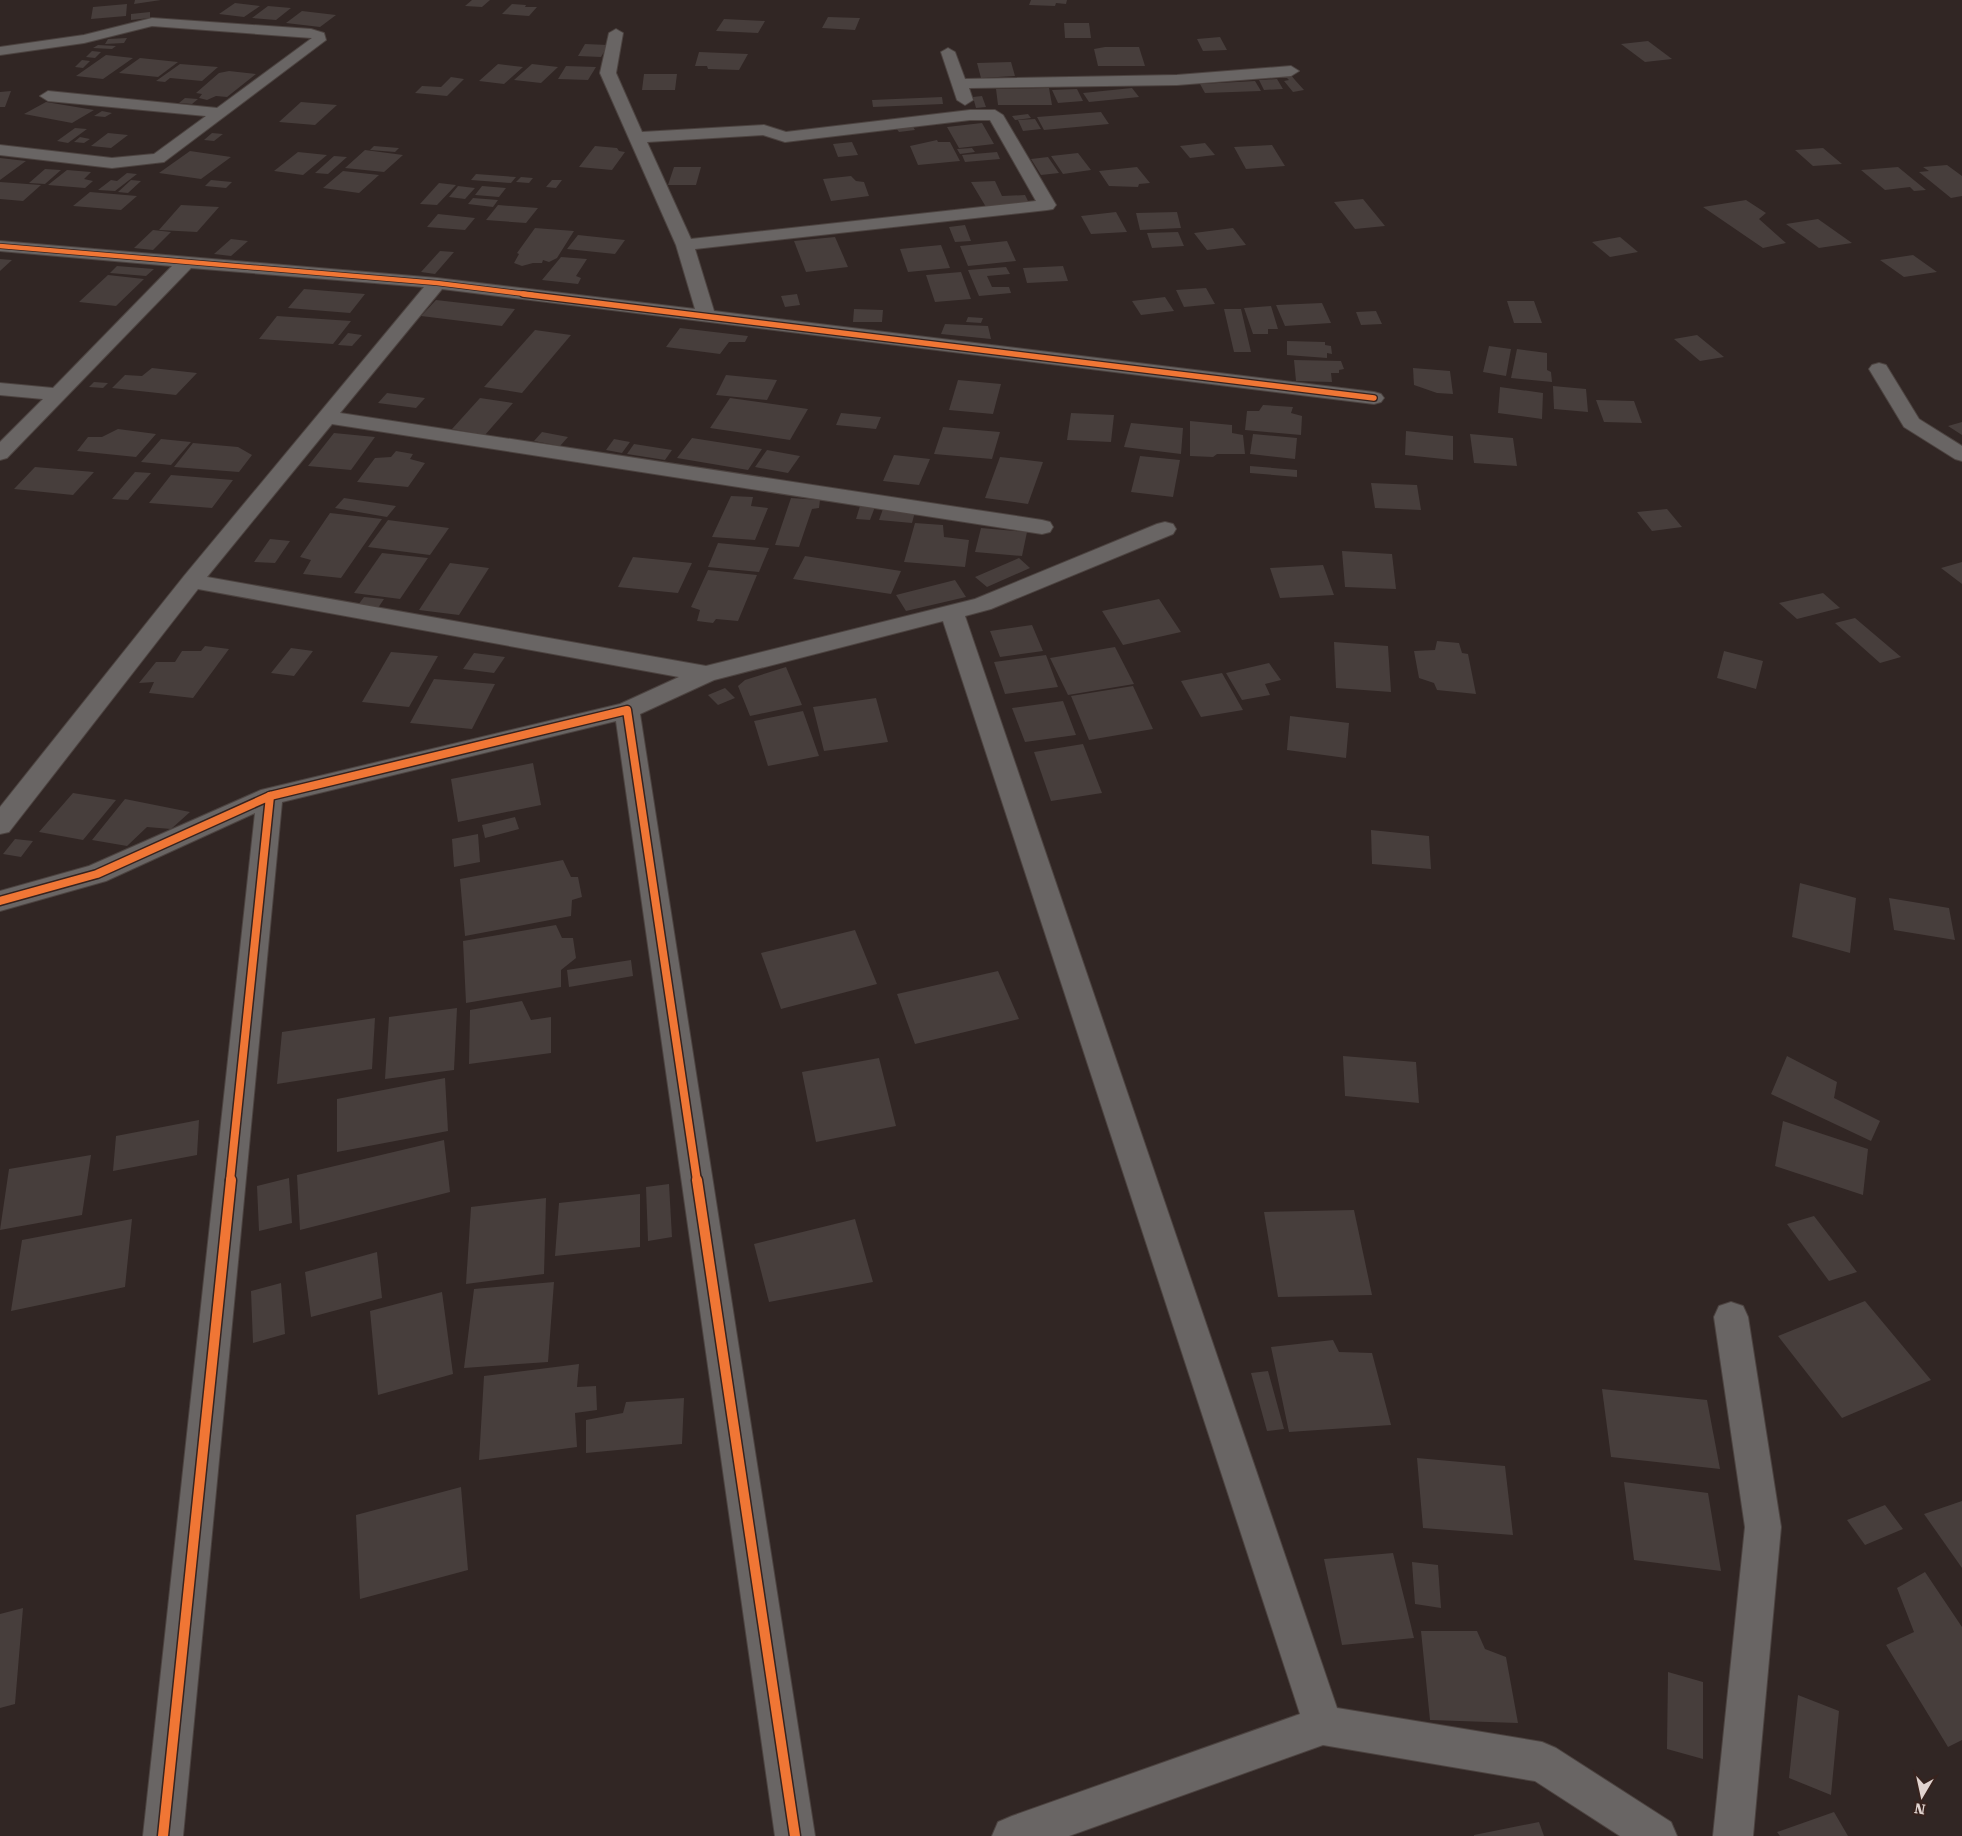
<svg xmlns="http://www.w3.org/2000/svg" width="1962" height="1836" viewBox="0 0 1962 1836" font-family="'Roboto Serif',serif">
<style>
.building{fill:#473e3c}
.lines{fill:none;stroke-linecap:round;stroke-linejoin:round}
.street-casing{stroke:#4c4340;stroke-width:2}
.street{fill:#696564;fill-rule:evenodd}
.cycleway-far3-casing{stroke:#37231e;stroke-width:6}
.cycleway-far2-casing{stroke:#37231e;stroke-width:8}
.cycleway-far1-casing{stroke:#37231e;stroke-width:11}
.cycleway-casing{stroke:#37231e;stroke-width:13}
.cycleway-far3{stroke:#f07635;stroke-width:4.5}
.cycleway-far2{stroke:#f07635;stroke-width:5.5}
.cycleway-far1{stroke:#f07635;stroke-width:8}
.cycleway{stroke:#f07635;stroke-width:10}
</style>
<rect width="100%" height="100%" fill="#312624"/>
<g class="building">
<path d="M135 0H161L134 4Z"/>
<path d="M472 0H490L482 7 465 6Z"/>
<path d="M1031 0H1067L1066 4 1056 3 1055 6 1029 5Z"/>
<path d="M235 3 260 6 244 17 219 14Z"/>
<path d="M127 4 126 16 91 19 93 7Z"/>
<path d="M512 4 526 5 525 7H537L529 16 502 14Z"/>
<path d="M268 6 291 8 276 20 252 18Z"/>
<path d="M302 11 336 15 320 27 286 23Z"/>
<path d="M150 12V18L131 20V14Z"/>
<path d="M828 17 860 18 855 30 822 28Z"/>
<path d="M724 19 765 21 758 33 716 31Z"/>
<path d="M1064 23H1089L1091 38H1065Z"/>
<path d="M1220 37 1227 50 1203 51 1197 39Z"/>
<path d="M127 38 124 43 105 44 108 39Z"/>
<path d="M1648 41 1672 59 1645 62 1621 44Z"/>
<path d="M585 44 608 45 601 57 578 56Z"/>
<path d="M98 45 116 46 112 49 93 48Z"/>
<path d="M1105 47H1139L1145 66H1098L1094 49Z"/>
<path d="M92 51 101 52 95 58 86 57Z"/>
<path d="M699 52 748 54 739 70 708 69 707 66H695Z"/>
<path d="M106 55 133 58 103 79 76 76Z"/>
<path d="M140 58 178 62 158 77 119 73Z"/>
<path d="M82 60 90 61 83 68 75 67Z"/>
<path d="M1011 62 1015 76 981 78 977 63Z"/>
<path d="M180 64 218 67 202 81 170 78 165 82 156 81Z"/>
<path d="M498 64 523 67 504 84 479 81Z"/>
<path d="M532 64 558 67 541 83 514 80Z"/>
<path d="M566 66 596 67 588 80 558 79Z"/>
<path d="M229 71 256 74 227 97 216 96 207 100 199 98 202 94 196 93 219 73Z"/>
<path d="M644 74H677L675 90H642Z"/>
<path d="M1291 75 1295 80 1304 90 1293 92 1284 81 1289 80 1287 78 1276 77Z"/>
<path d="M451 77 464 79 447 96 415 93 422 86 441 87Z"/>
<path d="M1277 79 1283 89 1264 90 1259 80Z"/>
<path d="M1255 81 1261 91 1205 93 1200 84Z"/>
<path d="M1049 88 1052 105H998L996 89Z"/>
<path d="M1132 88 1139 97 1089 102 1083 93Z"/>
<path d="M1077 89 1083 101 1058 103 1052 90Z"/>
<path d="M11 91 5 107H0V92Z"/>
<path d="M982 96 986 107 976 108 973 97Z"/>
<path d="M942 97 943 104 873 107 872 100Z"/>
<path d="M185 98 198 99 192 104 179 103Z"/>
<path d="M46 102 94 110 72 123 24 114Z"/>
<path d="M301 102 337 105 315 125 279 122Z"/>
<path d="M102 111 112 113 105 117 94 116Z"/>
<path d="M1101 112 1109 124 1044 130 1037 117Z"/>
<path d="M1028 114 1031 118 1015 120 1012 116Z"/>
<path d="M1035 119 1041 129 1023 131 1018 120Z"/>
<path d="M982 123 994 144 959 148 947 127Z"/>
<path d="M912 125 915 130 899 132 896 128Z"/>
<path d="M75 128 87 129 68 143 57 141Z"/>
<path d="M108 133 128 135 111 148 91 146Z"/>
<path d="M212 133 223 134 214 141 204 140Z"/>
<path d="M80 137 90 139 84 143 74 142Z"/>
<path d="M937 140 938 142H950L960 161 918 165 910 146Z"/>
<path d="M852 142 858 155 838 157 833 144Z"/>
<path d="M1205 143 1215 155 1190 158 1180 146Z"/>
<path d="M1272 145 1285 166 1246 169 1234 147Z"/>
<path d="M374 146 399 148 395 152 370 150Z"/>
<path d="M595 146 617 148 619 151 625 152 612 170 579 167Z"/>
<path d="M972 148 975 152 960 154 957 149Z"/>
<path d="M1823 148 1842 164 1813 166 1795 150Z"/>
<path d="M365 150 403 155 384 172 345 168Z"/>
<path d="M190 151 231 157 201 179 159 173Z"/>
<path d="M298 152 327 155 303 175 274 171Z"/>
<path d="M997 152 1000 159 965 162 962 155Z"/>
<path d="M1078 153 1091 170 1063 174 1051 156Z"/>
<path d="M334 156 347 157 328 174 315 173Z"/>
<path d="M1048 157 1059 173 1041 175 1031 159Z"/>
<path d="M0 158 26 161 0 180Z"/>
<path d="M1947 165 1962 176V196L1951 198 1919 172 1929 171 1923 167Z"/>
<path d="M674 167H701L696 185H668Z"/>
<path d="M1137 167 1150 183 1139 184 1138 187 1109 186 1099 171Z"/>
<path d="M1898 167 1926 190 1914 191 1910 187 1885 190 1861 170Z"/>
<path d="M45 169 61 170 45 184 29 183Z"/>
<path d="M67 170 91 172 84 179 93 181 85 188 48 185Z"/>
<path d="M343 171 379 175 359 193 323 188Z"/>
<path d="M127 173 137 174 115 191 98 190 111 180 117 181Z"/>
<path d="M476 174 516 177 511 183 471 180Z"/>
<path d="M851 176 856 181 864 182 869 196 831 201 823 179Z"/>
<path d="M521 177 533 178 529 183 516 182Z"/>
<path d="M131 180 141 181 128 193 118 192Z"/>
<path d="M211 180 232 182 226 188 205 186Z"/>
<path d="M552 180H562L556 188 546 187Z"/>
<path d="M995 181 1002 196 1025 195 1029 203 986 207 971 182Z"/>
<path d="M0 182 41 185 23 201 0 199Z"/>
<path d="M439 183 456 185 437 205 420 204Z"/>
<path d="M458 186 475 188 465 199 449 197Z"/>
<path d="M482 186 506 188 499 197 475 195Z"/>
<path d="M90 192 137 196 121 210 73 206Z"/>
<path d="M473 198 498 200 493 207 468 204Z"/>
<path d="M1363 199 1385 226 1355 229 1334 202Z"/>
<path d="M1746 200 1766 213 1759 219 1786 243 1763 248 1703 207Z"/>
<path d="M181 205 219 207 197 232 159 230Z"/>
<path d="M498 205 538 208 526 223 486 220Z"/>
<path d="M1116 212 1127 232 1091 234 1081 216Z"/>
<path d="M1177 212 1181 228 1140 230 1136 213Z"/>
<path d="M438 214 475 218 465 230 427 227Z"/>
<path d="M1818 219 1852 243 1819 248 1786 224Z"/>
<path d="M965 225 971 241 955 242 949 227Z"/>
<path d="M535 228 574 231 557 258 549 262 543 260 542 263H533L522 266 514 263 519 254 517 253Z"/>
<path d="M1233 228 1246 245 1207 250 1194 233Z"/>
<path d="M153 230 171 232 153 250 134 248Z"/>
<path d="M1178 232 1184 246 1152 248 1147 233Z"/>
<path d="M578 235 625 240 615 254 567 249Z"/>
<path d="M835 237 848 267 806 272 794 241Z"/>
<path d="M1620 237 1638 252 1610 257 1592 242Z"/>
<path d="M231 239 248 241 231 256 214 254Z"/>
<path d="M1007 241 1016 261 968 266 960 246Z"/>
<path d="M941 245 950 268 908 272 900 249Z"/>
<path d="M440 251 454 252 435 274 421 272Z"/>
<path d="M1913 255 1937 272 1904 277 1880 260Z"/>
<path d="M561 257 587 259 576 276 581 278 578 284 542 280Z"/>
<path d="M0 259 12 260 0 271Z"/>
<path d="M117 266 154 269 146 276 110 273Z"/>
<path d="M1063 266 1068 281 1027 283 1023 268Z"/>
<path d="M1006 267 1010 274 987 276 992 287H1009L1011 293 979 296 968 270Z"/>
<path d="M961 272 971 299 935 302 926 275Z"/>
<path d="M108 275 144 279 116 306 79 302Z"/>
<path d="M1206 288 1215 304 1184 307 1176 290Z"/>
<path d="M304 289 365 294 350 313 288 308Z"/>
<path d="M797 294 800 305 785 307 781 296Z"/>
<path d="M1165 297 1174 311 1141 315 1132 301Z"/>
<path d="M436 300 515 309 502 326 421 316Z"/>
<path d="M1507 301H1534L1542 323H1514Z"/>
<path d="M1322 303 1331 323 1285 326 1276 305Z"/>
<path d="M1271 306 1278 329H1268V334H1253L1244 308Z"/>
<path d="M854 309 883 310 882 322H853Z"/>
<path d="M1224 309H1241L1251 352H1234Z"/>
<path d="M1376 311 1382 324 1361 325 1356 312Z"/>
<path d="M277 316 351 321 333 344 259 339Z"/>
<path d="M968 317 983 318 981 323 966 322Z"/>
<path d="M945 324 988 326 991 339 941 334Z"/>
<path d="M680 328 748 336 745 342H729L720 354 666 347Z"/>
<path d="M535 330 571 335 522 393 484 387Z"/>
<path d="M348 333 362 335 352 346 338 345Z"/>
<path d="M1697 335 1724 357 1700 361 1674 339Z"/>
<path d="M1287 341 1325 342V345L1331 346 1332 354 1327 353V358L1287 355Z"/>
<path d="M1489 346 1511 349 1506 376 1483 372Z"/>
<path d="M1517 349 1547 353V370L1551 372 1552 382 1511 378Z"/>
<path d="M1294 360 1341 361 1344 369 1339 370V373H1331L1332 382 1296 381Z"/>
<path d="M152 368 197 373 176 395 112 388 125 375 142 376Z"/>
<path d="M1413 368 1450 371 1453 394 1437 393 1414 385Z"/>
<path d="M726 375 777 380 767 400 716 395Z"/>
<path d="M958 380 1001 384 993 414 949 410Z"/>
<path d="M94 382 108 383 103 388 89 387Z"/>
<path d="M1553 386 1586 389 1588 412 1554 409Z"/>
<path d="M1500 387 1543 393 1542 419 1498 413Z"/>
<path d="M387 393 425 398 416 408 378 403Z"/>
<path d="M480 398 513 403 485 435 452 429Z"/>
<path d="M730 398 808 409 790 440 710 428Z"/>
<path d="M1596 400 1634 401 1642 423 1604 422Z"/>
<path d="M1263 405 1293 407 1291 413 1302 416 1301 435 1245 430 1247 411H1259Z"/>
<path d="M841 413 881 417 876 429 836 425Z"/>
<path d="M1071 413 1114 415 1111 442 1067 440Z"/>
<path d="M1190 421 1232 425V433L1243 435 1245 454H1217L1213 457 1190 456Z"/>
<path d="M1962 422V435L1948 426Z"/>
<path d="M1131 423 1183 428 1181 454 1124 447Z"/>
<path d="M943 427 1000 432 992 459 934 454Z"/>
<path d="M118 429 156 434 136 457 77 451 88 437H102Z"/>
<path d="M1406 431 1453 436V460L1405 455Z"/>
<path d="M542 432 568 437 560 446 534 441Z"/>
<path d="M334 433 375 437 351 470 308 466Z"/>
<path d="M1253 434 1297 438 1295 459 1250 454Z"/>
<path d="M1470 434 1513 438 1517 466 1474 463Z"/>
<path d="M692 438 762 449 748 470 677 458Z"/>
<path d="M161 439 191 442 171 465 141 462Z"/>
<path d="M614 439 630 442 622 453 606 450Z"/>
<path d="M193 443 238 447 252 455 239 472 174 467Z"/>
<path d="M634 444 672 450 665 460 627 454Z"/>
<path d="M767 450 800 456 788 473 755 467Z"/>
<path d="M396 451 413 454 410 459 425 463 408 487 357 482 375 458 391 457Z"/>
<path d="M894 455 930 459 919 485 883 481Z"/>
<path d="M1140 456 1180 460 1173 497 1131 492Z"/>
<path d="M1000 457 1043 462 1028 504 985 498Z"/>
<path d="M1250 466 1297 470V477L1250 473Z"/>
<path d="M35 467 94 472 73 495 14 489Z"/>
<path d="M135 472 151 473 128 500 112 499Z"/>
<path d="M171 475 233 480 212 508 149 503Z"/>
<path d="M1371 483 1417 485 1421 510 1375 508Z"/>
<path d="M731 496 753 497 751 506 768 508 755 540 712 537Z"/>
<path d="M344 498 396 506 387 517 335 508Z"/>
<path d="M791 498 820 500 819 508 812 509 799 547 775 545Z"/>
<path d="M860 506 875 507 870 520 856 519Z"/>
<path d="M883 509 915 512 912 523 879 520Z"/>
<path d="M1667 509 1682 527 1652 531 1637 512Z"/>
<path d="M330 513 382 519 341 578 303 574 311 560 300 557Z"/>
<path d="M388 520 449 528 430 555 368 547Z"/>
<path d="M915 523 943 525 944 537 969 540 965 567 904 562Z"/>
<path d="M981 528 1027 532 1022 556 975 552Z"/>
<path d="M270 539 290 541 275 563 254 562Z"/>
<path d="M718 543 769 548 759 572 708 567Z"/>
<path d="M1342 551 1392 554 1396 589 1345 587Z"/>
<path d="M382 553 428 558 400 599 354 593Z"/>
<path d="M805 556 901 571 891 594 793 579Z"/>
<path d="M633 557 692 563 678 593 618 587Z"/>
<path d="M1019 558 1030 568 987 587 975 577Z"/>
<path d="M1962 562V584L1941 568Z"/>
<path d="M450 563 489 568 459 615 419 610Z"/>
<path d="M1323 565 1334 595 1280 598 1270 568Z"/>
<path d="M708 570 757 575 738 621 716 619 713 623 697 621 700 610 691 607Z"/>
<path d="M955 580 966 597 906 611 896 595Z"/>
<path d="M1823 593 1840 608 1797 619 1779 603Z"/>
<path d="M364 597 384 599 378 608 358 605Z"/>
<path d="M1159 599 1181 632 1123 645 1102 611Z"/>
<path d="M1855 618 1901 657 1880 663 1835 623Z"/>
<path d="M1032 625 1043 651 1000 657 990 631Z"/>
<path d="M1437 641 1459 643 1462 653 1468 654 1476 694 1437 690 1434 683 1419 678 1414 651 1435 650Z"/>
<path d="M1334 642 1388 646 1391 692 1336 688Z"/>
<path d="M205 646 229 649 193 698 149 693 154 682 139 683 156 662H175L182 651H201Z"/>
<path d="M1115 647 1134 684 1068 695 1050 658Z"/>
<path d="M291 648 313 651 294 676 271 673Z"/>
<path d="M1724 651 1763 661 1756 689 1717 678Z"/>
<path d="M391 652 438 656 409 707 362 702Z"/>
<path d="M474 653 505 657 494 673 463 669Z"/>
<path d="M1046 655 1058 687 1005 694 994 662Z"/>
<path d="M1269 663 1281 680 1265 684 1270 695 1242 700 1226 673Z"/>
<path d="M786 667 802 705 750 716 738 686 745 680Z"/>
<path d="M1222 673 1243 710 1201 717 1181 681Z"/>
<path d="M434 679 495 684 472 729 410 723Z"/>
<path d="M1133 686 1153 729 1089 740 1071 696Z"/>
<path d="M725 688 735 698 718 705 708 695Z"/>
<path d="M876 698 888 742 824 751 813 707Z"/>
<path d="M1063 701 1076 735 1025 742 1012 708Z"/>
<path d="M803 711 819 756 768 766 754 721Z"/>
<path d="M1290 716 1349 723 1346 758 1287 750Z"/>
<path d="M1083 744 1102 793 1051 801 1034 752Z"/>
<path d="M533 763 541 805 458 822 451 779Z"/>
<path d="M73 793 116 800 83 840 39 832Z"/>
<path d="M125 799 190 812 171 829 147 827 127 846 92 840Z"/>
<path d="M515 817 519 829 485 838 482 825Z"/>
<path d="M1371 830 1429 836 1431 869 1372 864Z"/>
<path d="M478 834 480 862 454 867 452 839Z"/>
<path d="M15 839 33 841 21 857 3 854Z"/>
<path d="M563 860 571 877H578L582 897 572 900 571 916 465 936 460 879Z"/>
<path d="M1800 883 1856 898 1850 953 1792 937Z"/>
<path d="M1889 898 1949 908 1955 940 1894 930Z"/>
<path d="M556 925 562 938H573L576 958 561 970V987L466 1003 463 941Z"/>
<path d="M855 930 877 984 781 1009 761 953Z"/>
<path d="M631 960 633 976 569 987 567 970Z"/>
<path d="M998 971 1019 1019 915 1044 897 994Z"/>
<path d="M522 1001 531 1020 551 1017V1053L469 1064 470 1010Z"/>
<path d="M457 1008 454 1070 385 1079 389 1017Z"/>
<path d="M375 1018 372 1069 277 1084 282 1032Z"/>
<path d="M1343 1056 1416 1062 1419 1103 1345 1096Z"/>
<path d="M1787 1056 1837 1082 1834 1098 1880 1121 1871 1141 1771 1094Z"/>
<path d="M879 1058 896 1126 816 1142 802 1072Z"/>
<path d="M445 1078 448 1131 337 1152V1099Z"/>
<path d="M199 1120 197 1155 113 1171 116 1136Z"/>
<path d="M1783 1121 1868 1149 1863 1195 1775 1166Z"/>
<path d="M444 1140 450 1192 300 1230 297 1175Z"/>
<path d="M91 1155 82 1215 0 1230 9 1169Z"/>
<path d="M289 1178 292 1223 259 1231 257 1186Z"/>
<path d="M669 1184 672 1237 648 1241 646 1187Z"/>
<path d="M640 1194V1247L555 1256 559 1203Z"/>
<path d="M546 1198 544 1274 466 1284 471 1207Z"/>
<path d="M1354 1210 1372 1295 1278 1297 1264 1212Z"/>
<path d="M1814 1216 1857 1272 1829 1281 1787 1224Z"/>
<path d="M132 1219 125 1287 11 1311 22 1240Z"/>
<path d="M855 1219 873 1282 769 1302 754 1244Z"/>
<path d="M377 1252 382 1298 311 1317 305 1272Z"/>
<path d="M554 1282 548 1362 464 1368 474 1289Z"/>
<path d="M281 1283 285 1334 253 1343 251 1291Z"/>
<path d="M442 1292 453 1374 378 1395 370 1311Z"/>
<path d="M1865 1301 1931 1380 1842 1418 1778 1336Z"/>
<path d="M1333 1340 1339 1352 1372 1353 1391 1425 1289 1432 1271 1347Z"/>
<path d="M579 1364 577 1387 596 1386 597 1410 575 1413 577 1447 479 1460 484 1376Z"/>
<path d="M1268 1371 1284 1429 1267 1431 1251 1373Z"/>
<path d="M1602 1389 1707 1400 1720 1469 1611 1457Z"/>
<path d="M684 1398 682 1444 586 1453V1420L623 1413 626 1402Z"/>
<path d="M1417 1458 1505 1466 1513 1535 1423 1528Z"/>
<path d="M1624 1482 1708 1493 1721 1571 1634 1560Z"/>
<path d="M461 1487 468 1570 360 1599 356 1515Z"/>
<path d="M1962 1501V1568L1924 1514Z"/>
<path d="M1885 1505 1903 1529 1865 1545 1847 1520Z"/>
<path d="M1393 1553 1414 1638 1342 1645 1324 1559Z"/>
<path d="M1412 1562 1438 1565 1441 1608 1415 1604Z"/>
<path d="M1925 1572 1962 1627V1740L1948 1747 1886 1645 1914 1632 1897 1588Z"/>
<path d="M23 1608 15 1704 0 1708V1614Z"/>
<path d="M1421 1631H1477L1485 1649 1506 1657 1518 1723 1430 1720Z"/>
<path d="M1668 1672 1703 1682V1759L1667 1749Z"/>
<path d="M1798 1695 1839 1711 1831 1795 1789 1778Z"/>
<path d="M1834 1812 1848 1836H1780L1777 1832Z"/>
<path d="M1539 1822 1544 1836H1474V1835Z"/>
</g>
<g class="lines">
<defs>
<g id="street">
<path d="M152 18 311 29 324 33 326 40 164 162 112 168 0 155V145L112 158 154 154 206 116 48 101 40 96 48 91 217 108 312 38 152 26 84 43 0 55V47L84 35Z"/>
<path d="M616 29 623 33 616 73 642 132 764 125 786 132 970 110H995L1003 115 1056 205 1053 209 1047 210 695 249 714 311 1374 392 1381 394 1384 398 1381 402 1374 404 442 289 340 413 1042 520 1050 522 1053 527 1050 532 1042 534 332 424 207 577 706 666 975 599 1157 524 1165 522 1173 524 1176 529 1173 534 991 609 965 616 1337 1708 1542 1742 1556 1748 1671 1822 1677 1836H1620L1535 1781 1323 1745 1069 1836H992L998 1822 1012 1816 1300 1714 943 621 714 680 640 714 815 1836H775L616 721 282 802 183 1836H143L255 813 106 881 0 911V891L89 866 261 790 620 704 679 677 198 589 9 832 0 834V807L184 576 424 287 191 268 7 458 0 460V442L43 399 0 395V383L53 388 172 266 0 251V241L437 278 695 309 676 245 600 73 609 33ZM970 120H990L1036 201 691 239 647 142 763 135 785 142Z"/>
<path d="M948 48 955 52 965 79 1177 75 1291 66 1299 71 1291 76 1177 85 969 88 973 100 965 105 957 100 941 52Z"/>
<path d="M1879 363 1886 365 1919 419 1962 446V461L1955 459 1904 427 1869 369 1872 365Z"/>
<path d="M1731 1302 1743 1306 1748 1317 1781 1527 1753 1836H1713L1745 1527 1714 1317 1719 1306Z"/>
</g>
</defs>
<use href="#street" class="street-casing"/>
<use href="#street" class="street"/>
<defs>
<path id="cycleway-far3" d="M0 246 437 283 533 295"/>
<path id="cycleway-far2" d="M523 294 1374 398"/>
<g id="cycleway-far1">
<path d="M270 796 627 710 697 1181"/>
<path d="M0 901 97 874 270 796 230 1181"/>
</g>
<g id="cycleway">
<path d="M697 1180 795 1836"/>
<path d="M163 1836 231 1180"/>
</g>
</defs>
<use href="#cycleway-far3" class="cycleway-far3-casing"/>
<use href="#cycleway-far2" class="cycleway-far2-casing"/>
<use href="#cycleway-far1" class="cycleway-far1-casing"/>
<use href="#cycleway" class="cycleway-casing"/>
<use href="#cycleway-far3" class="cycleway-far3"/>
<use href="#cycleway-far2" class="cycleway-far2"/>
<use href="#cycleway-far1" class="cycleway-far1"/>
<use href="#cycleway" class="cycleway"/>
</g>
<g transform="translate(1922 1796) rotate(189)" stroke="#37231e" stroke-width="4" paint-order="stroke">
<path d="M0-4L9 19L0 12L-9 19Z" fill="#e0d3cf"/>
<text y="-8" font-size="14" font-weight="bold" text-anchor="middle" fill="#e0d3cf">N</text>
</g>
</svg>
